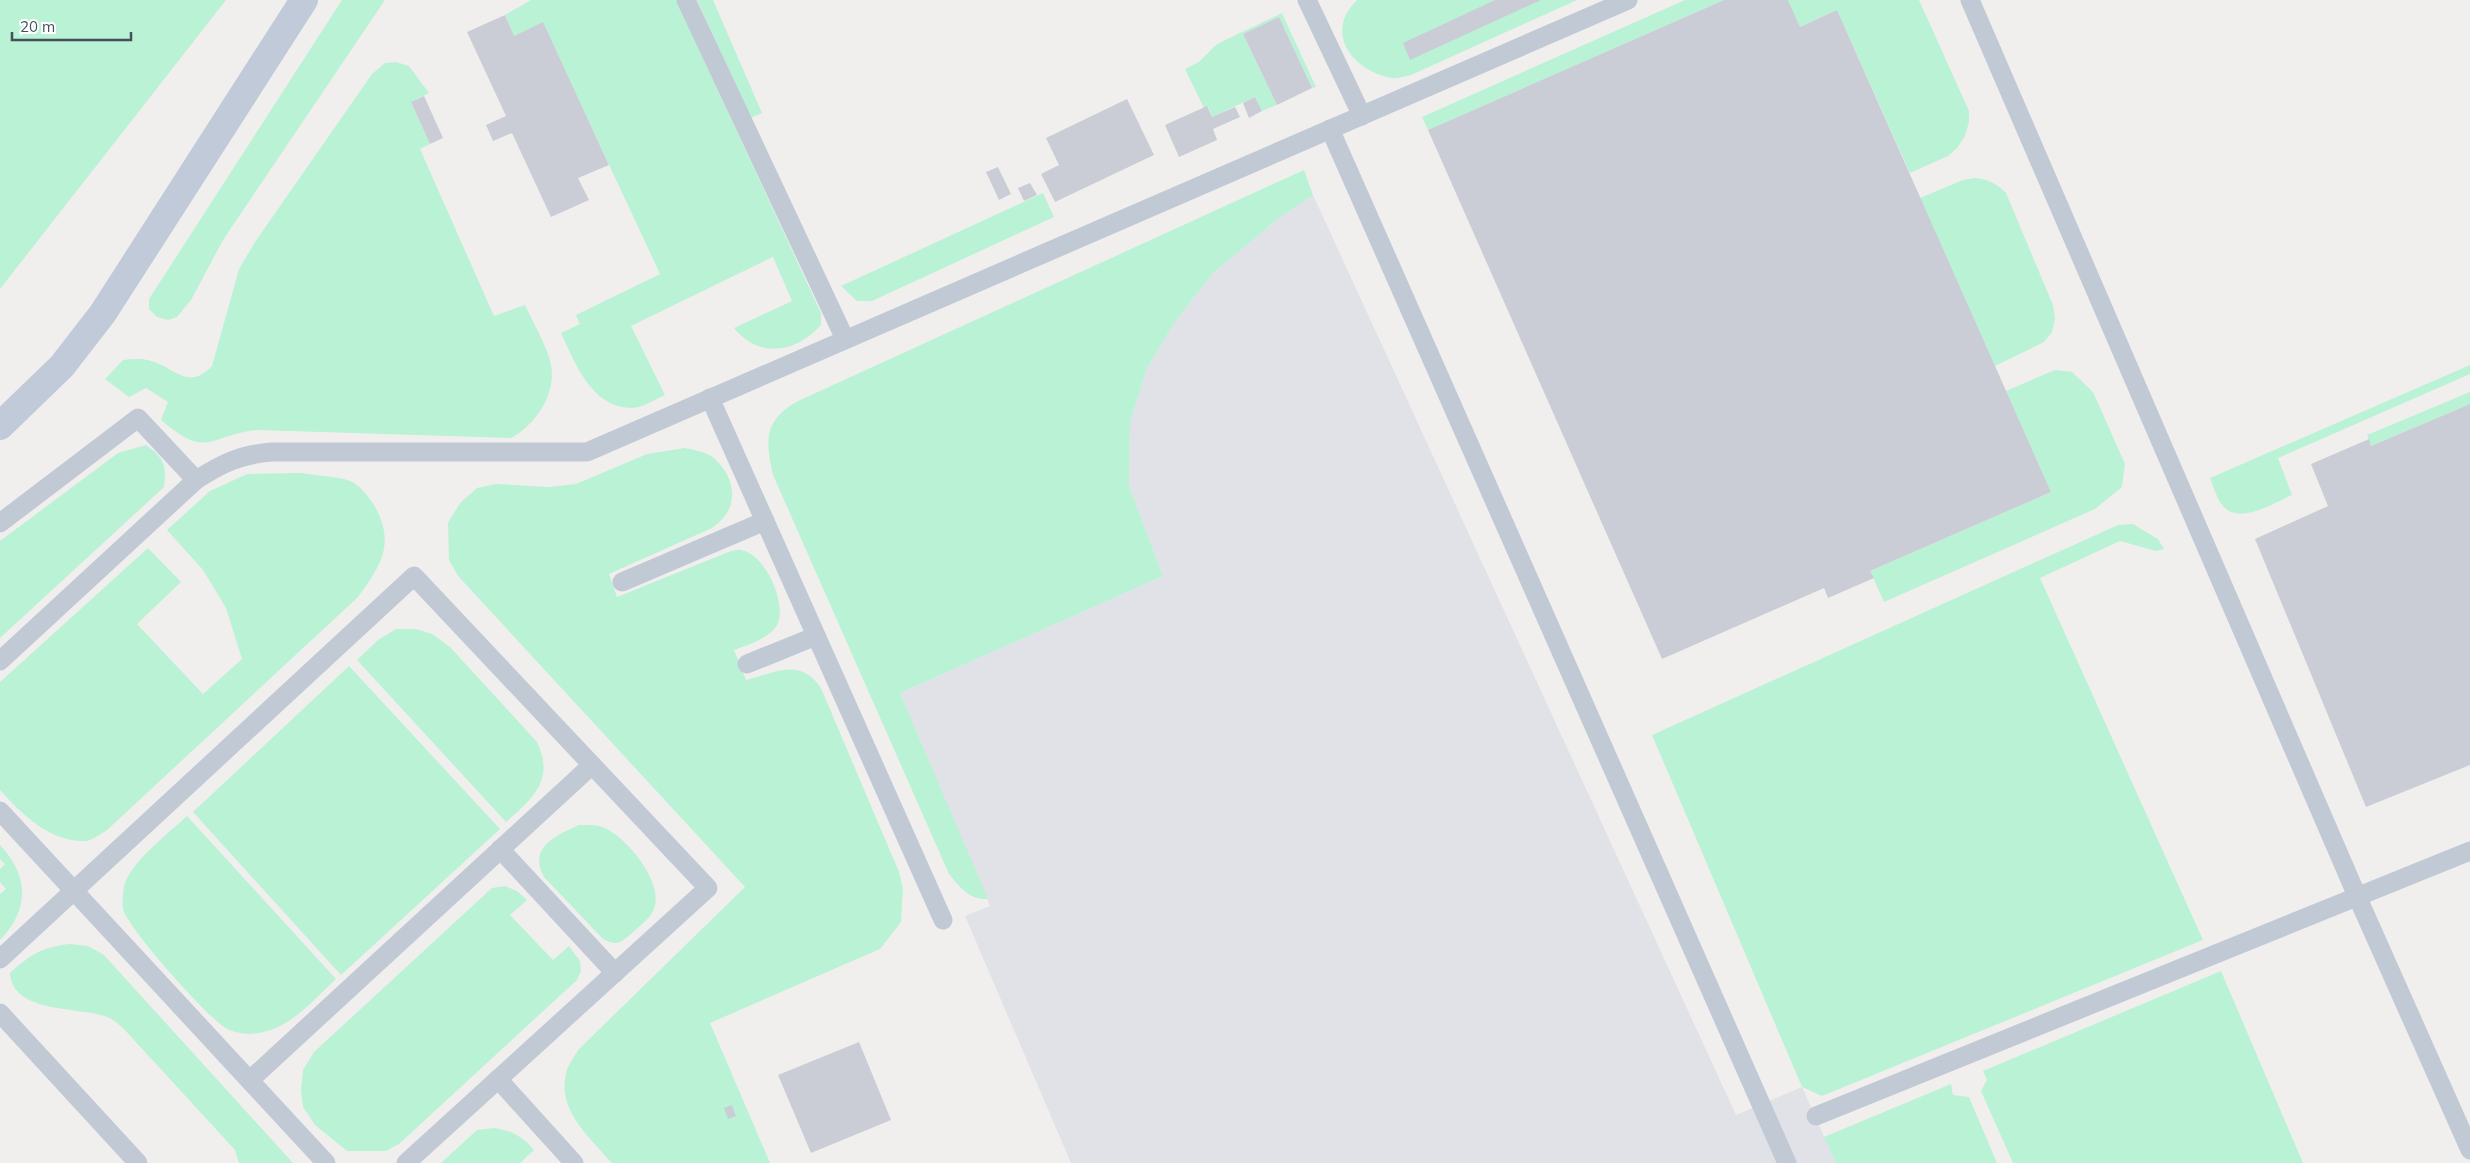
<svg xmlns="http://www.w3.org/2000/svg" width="2470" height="1163" viewBox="0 0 2470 1163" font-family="Mulish,sans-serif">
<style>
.airport{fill:#e0e2e7}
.green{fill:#baf2d5}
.building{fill:#cacdd5}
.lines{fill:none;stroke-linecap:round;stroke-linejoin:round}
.lane{stroke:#c1c9d5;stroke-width:19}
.secondary{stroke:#c0cad9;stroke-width:28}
</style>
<rect width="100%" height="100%" fill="#f1efee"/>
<path class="airport" d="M1313 195 1736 1115 1802 1087 1836 1163H1071L965 916 990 906 900 693 1163 576 1129 486 1130 423 1147 368 1174 323 1212 274 1279 218Z"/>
<g class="green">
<path d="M0 0H226L0 289Z"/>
<path d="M342 0H385L223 240 191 300 177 317 168 320 157 317 149 309V299Z"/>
<path d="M531 0H676L821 313V325C796 353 759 359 734 328L792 301 773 257 631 326 665 395C656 399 642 408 632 408 592 408 575 363 561 333L580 324 576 315 660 274 543 23 514 36 505 15Z"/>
<path d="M697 0H713L762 113 751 118Z"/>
<path d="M1357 0H1577L1411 75C1405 76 1398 79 1392 78 1353 71 1323 33 1357 0Z"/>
<path d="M1685 0H1724L1428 130 1422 117Z"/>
<path d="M1788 0H1919L1969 111V122L1965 136 1957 148 1948 156 1910 173 1837 10 1800 27Z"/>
<path d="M1282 13 1316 87 1312 88 1279 17 1243 34 1277 105 1262 111 1255 97 1212 117 1208 107 1204 108 1185 69 1199 62 1217 44Z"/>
<path d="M396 62 409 66 429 93 411 102 430 144 420 149 494 316 525 305C533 322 543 339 549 357 560 389 538 423 511 438L257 430C207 436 208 460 161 420L168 402 146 388 129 397 105 379 123 360C132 359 142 358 151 361 176 368 188 391 212 366L239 269 255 242 372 74 385 63Z"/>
<path d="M1304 170 1313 195 1279 218 1212 274 1174 323 1147 368 1130 423 1129 486 1163 576 900 693 988 899C969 900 960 887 949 874L773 475C765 440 764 420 798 401Z"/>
<path d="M1975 178C1988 179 1997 184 2006 193L2053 305 2055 318 2052 332 2044 342 1995 366 1920 198 1963 180Z"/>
<path d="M1043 193 1054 217 872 301H857L841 286Z"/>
<path d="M2470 365V374L2278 458 2292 495C2275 502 2244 523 2226 509 2218 503 2214 488 2210 478Z"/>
<path d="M2055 370 2072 372 2093 392 2125 464 2122 487 2095 509 1884 602 1870 571 2051 492 2006 391Z"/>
<path d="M2470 392V404L2371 446 2367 435Z"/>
<path d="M146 445C164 458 167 465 164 487L0 638V541L118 453Z"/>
<path d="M685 448C694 450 707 452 714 458 738 480 739 510 712 528L609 574 617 597 726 553C730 552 736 549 741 550 765 553 788 605 777 625 770 638 747 645 734 650L746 680C775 673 800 657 821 688L899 872 903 889 901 922 880 949 710 1023 770 1163H612C590 1138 557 1110 566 1074 567 1066 574 1057 578 1050L745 887 458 576 449 560 448 523 460 503 477 488 496 484 549 487 576 484 647 454Z"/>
<path d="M301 473C317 476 336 476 350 481 359 484 369 497 374 505 396 543 381 566 357 598L106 831C100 834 91 841 85 841 49 842 22 814 0 790V682L148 548 181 582 137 624 203 694 242 659 226 608 203 570 167 530 210 491 247 474Z"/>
<path d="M2133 524 2158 539 2164 549 2156 551 2120 541 2040 578 2203 940 1822 1096 1802 1087 1652 735 2118 525Z"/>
<path d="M396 629H416L432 634 450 647 537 742C555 780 533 798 506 822L357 660 378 640Z"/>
<path d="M349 666 500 829 341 975 193 812Z"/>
<path d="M187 816 336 979C310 1003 287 1033 249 1034 242 1034 229 1031 224 1027 204 1013 129 930 123 909 122 903 123 888 125 883 135 858 168 834 187 816Z"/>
<path d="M579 825C589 825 596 824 605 828 627 838 662 881 655 906 652 917 641 925 633 932 622 942 617 947 603 939L544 877C528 847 555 836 579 825Z"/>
<path d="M0 845C29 876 30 909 0 940V894L6 889 0 882V869L5 864 0 859Z"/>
<path d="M505 886 517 891 527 900 510 915 553 960 569 946 580 961 581 971 577 980 399 1144 386 1151H347L315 1125 303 1107 301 1090 303 1070 314 1052 492 888Z"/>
<path d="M70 944 88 946 104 955 293 1163H239L235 1150 123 1028C118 1024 113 1019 107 1017 81 1006 13 1015 10 973 31 954 42 947 70 944Z"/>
<path d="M2221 971 2303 1163H2013L1981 1091 1987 1080 1983 1071Z"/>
<path d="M1951 1084 1953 1095 1969 1097 1997 1163H1836L1824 1137Z"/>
<path d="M494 1128C512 1131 522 1136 534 1150L520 1163H441L477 1130Z"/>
</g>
<g class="building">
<path d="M1495 0H1541L1410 60 1403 43Z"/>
<path d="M1724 0H1788L1800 27 1837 10 2051 492 1870 571 1874 578 1828 598 1824 588 1662 659 1428 130Z"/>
<path d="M505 15 514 36 543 22 609 165 578 178 589 200 551 217 512 133 493 141 486 125 506 116 467 32Z"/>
<path d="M1279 17 1312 88 1277 105 1243 34Z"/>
<path d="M424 96 443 138 430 144 411 102Z"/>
<path d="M1255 97 1262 111 1249 118 1243 103Z"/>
<path d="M1127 99 1154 155 1055 202 1041 174 1059 165 1046 138Z"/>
<path d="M1207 106 1212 117 1235 107 1240 117 1213 129 1217 140 1179 157 1165 125Z"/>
<path d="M998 167 1011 194 999 200 986 172Z"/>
<path d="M1030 183 1037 195 1024 201 1018 188Z"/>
<path d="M2470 404V765L2366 807 2255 539 2328 506 2311 464 2369 439 2371 446Z"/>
<path d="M859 1042 891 1120 811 1153 778 1075Z"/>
<path d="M732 1105 736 1116 728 1119 724 1108Z"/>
</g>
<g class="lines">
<g class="lane">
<path d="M686 0 845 339"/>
<path d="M1307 0 1362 116"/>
<path d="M1970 0 2357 896 2470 1150"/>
<path d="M1330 129 1787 1163"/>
<path d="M710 398 943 920"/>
<path d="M0 523 138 418 196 480"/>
<path d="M622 582 765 521"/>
<path d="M0 661 196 480C223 463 239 455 271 452H587L1628 0"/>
<path d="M747 664 816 636"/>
<path d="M0 811 326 1163"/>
<path d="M500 849 615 973"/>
<path d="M0 959 414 576 708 888 406 1163"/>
<path d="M0 1013 138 1163"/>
<path d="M498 1079 574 1163"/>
<path d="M250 1080 592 765"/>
<path d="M1816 1116 2470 851"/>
</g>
<path class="secondary" d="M0 426 62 366 103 313 304 0"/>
</g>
<path d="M12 32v8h119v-8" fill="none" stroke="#46505d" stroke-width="2.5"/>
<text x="20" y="32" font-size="15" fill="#46505d" stroke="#ffffff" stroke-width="4" paint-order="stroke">20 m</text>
</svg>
